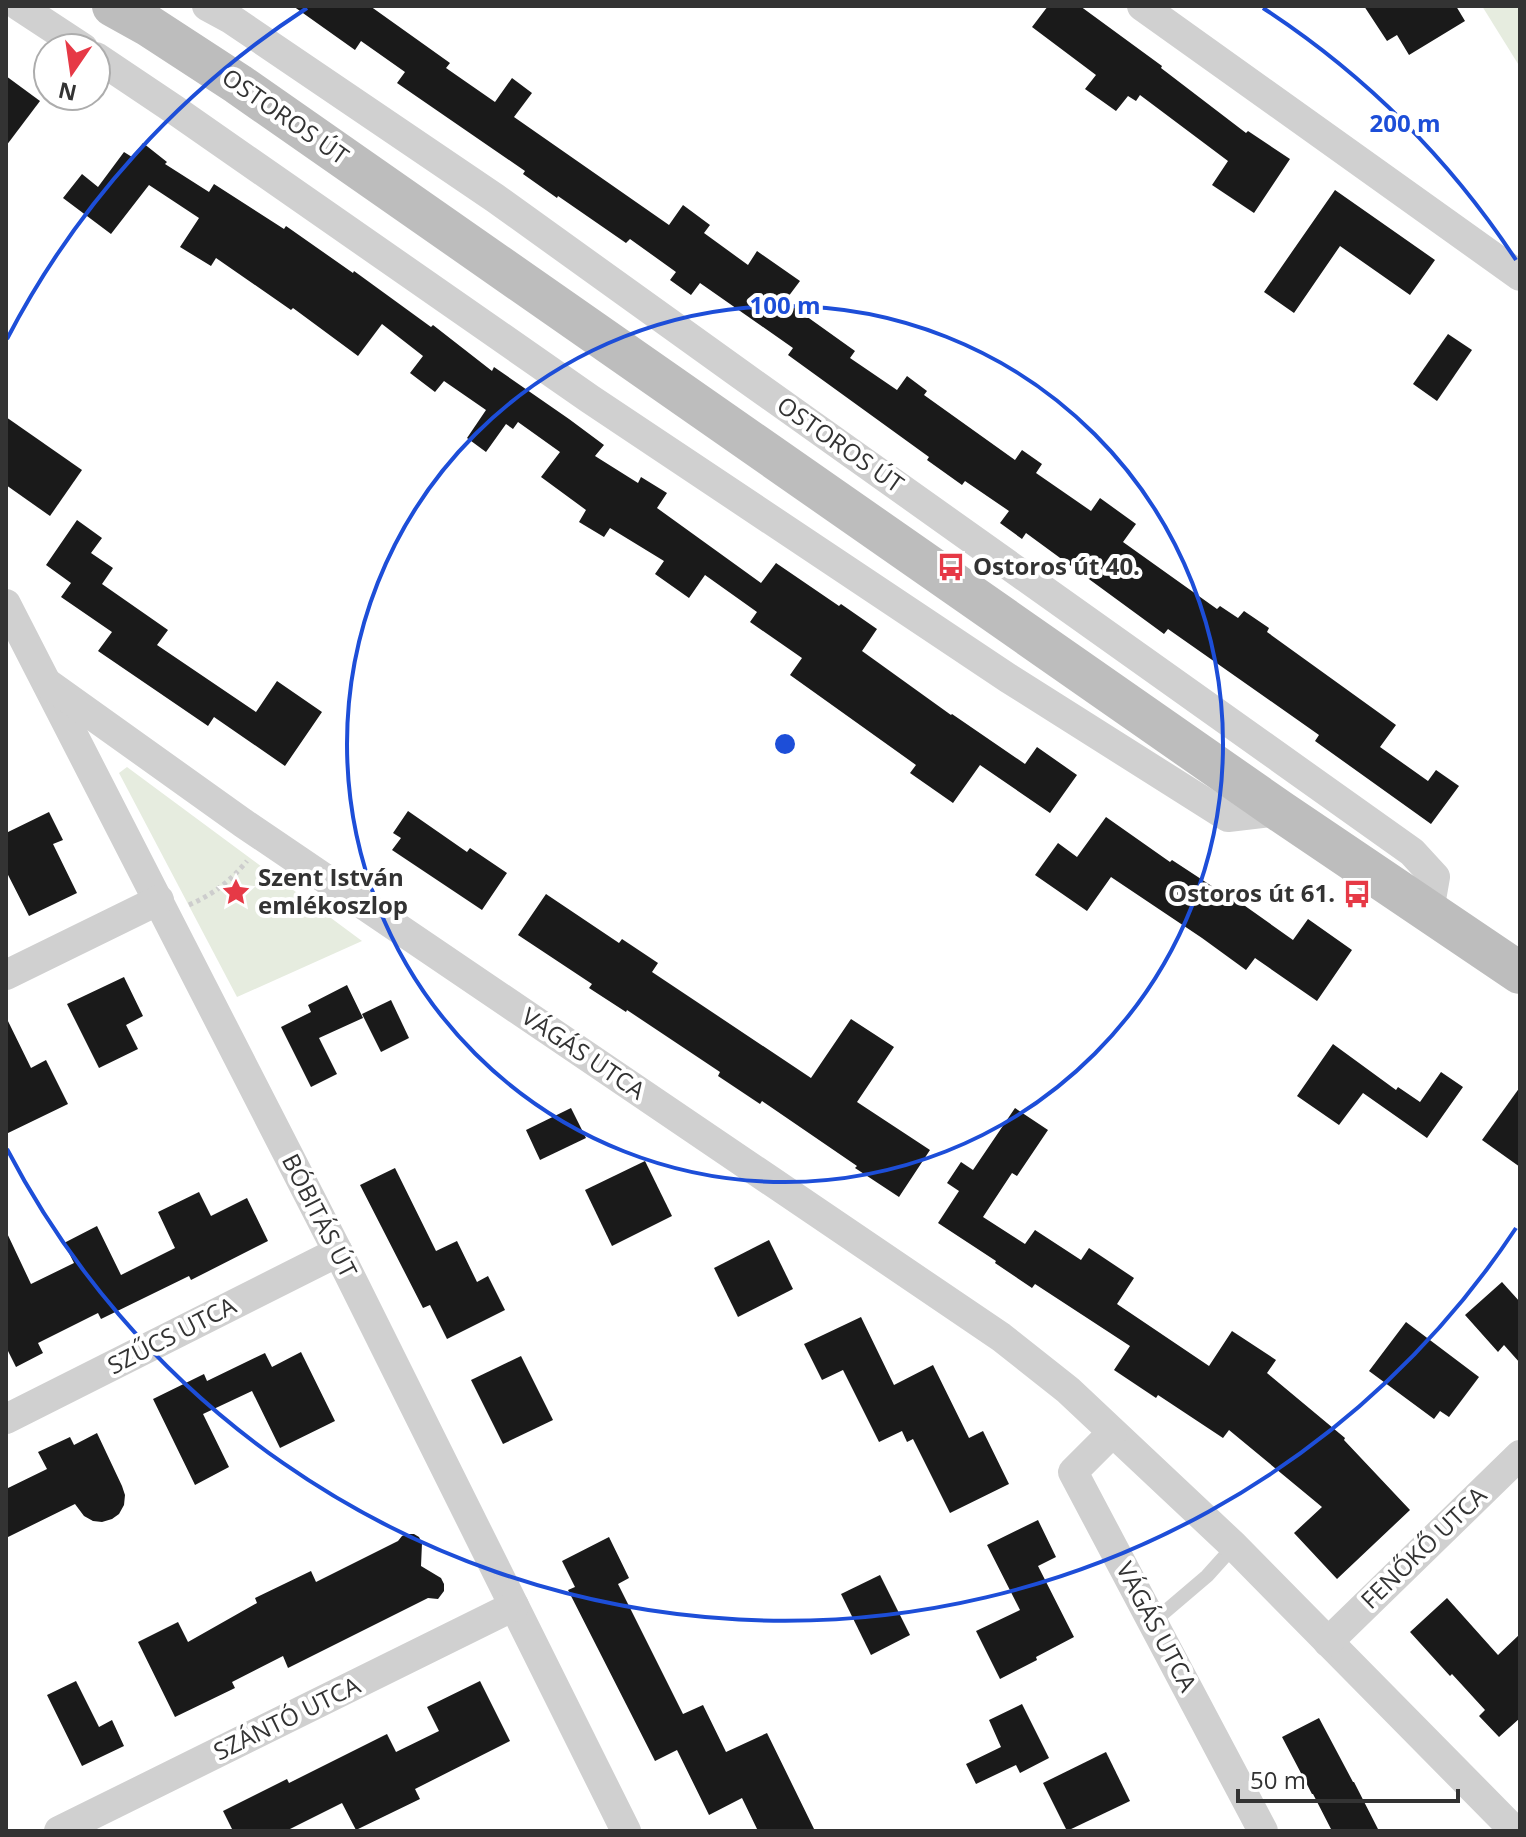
<svg xmlns="http://www.w3.org/2000/svg" width="1526" height="1837" viewBox="0 0 1526 1837" font-family="'Open Sans',sans-serif">
<style>
.green{fill:#e6ecdf}
.building{fill:#1a1a1a}
.lines{fill:none;stroke-linecap:round;stroke-linejoin:round}
.path{stroke:#cdcdcd;stroke-width:5;stroke-dasharray:4 4;stroke-linecap:butt}
.lane{stroke:#d0d0d0;stroke-width:14}
.street{stroke:#d0d0d0;stroke-width:30}
.secondary{stroke:#bdbdbd;stroke-width:42}
.ring{fill:none;stroke:#1d4ed8;stroke-width:4}
.labels{text-anchor:middle;stroke-width:8;stroke-linejoin:round;paint-order:stroke}
.street-label{font-size:24px;fill:#333;stroke:#fff}
.poi-label{font-size:24px;font-weight:bold;fill:#333;stroke:#fff;text-anchor:start}
.centre{fill:#1d4ed8;stroke:#fff;stroke-width:4}
.ring-label{font-size:24px;text-anchor:middle;font-weight:bold;fill:#1d4ed8;stroke:#fff;stroke-width:8;stroke-linejoin:round;paint-order:stroke}
</style>
<rect width="100%" height="100%" fill="#fff"/>
<g class="green">
<path d="M1482 6H1520V67Z"/>
<path d="M127 767 362 941 237 997 119 773Z"/>
</g>
<g class="building">
<path d="M293 6H370L450 63 446 68 495 102 512 78 532 93 514 117 669 225 683 205 710 225 704 233 748 265 757 251 800 281 785 301 855 351 850 358 897 390 907 376 927 391 924 395 1015 460 1022 450 1042 464 1036 473 1091 511 1100 498 1136 524 1123 542 1217 609 1220 606 1238 618 1244 611 1269 628 1267 632 1396 725 1380 747 1428 781 1436 770 1459 786 1431 824 1315 741 1319 735 1235 676 1168 629 1164 634 1026 533 1022 539 1000 523 1009 511 965 481 962 485 927 460 929 457 788 355 793 348 700 283 691 295 670 280 676 272 630 239 626 243 558 196 557 198 523 174 525 171 397 83 405 72 361 41 355 50Z"/>
<path d="M1048 6H1080L1162 66 1161 68 1246 133 1248 131 1290 159 1254 213 1212 185 1228 161 1140 95 1136 101 1128 96 1116 111 1085 89 1096 75 1032 27Z"/>
<path d="M1364 6H1456L1465 21 1409 55 1397 35 1387 41Z"/>
<path d="M6 76 40 101 6 146Z"/>
<path d="M143 143 167 162 165 164 209 192 214 184 284 229 286 226 353 273 354 271 431 327 433 325 492 371 494 367 569 419 604 445 595 456 638 483 641 477 667 493 657 508 761 583 776 563 839 606 841 604 877 629 862 651 951 715 952 714 1025 764 1037 747 1077 775 1050 813 980 765 953 803 910 773 916 765 790 675 802 658 750 622 757 612 705 575 689 598 655 574 664 561 610 528 604 537 579 522 586 510 541 477 560 452 518 422 513 429 506 424 486 452 467 438 486 410 444 381 435 392 410 373 423 356 382 324 358 356 293 308 291 310 216 258 211 266 180 247 199 218 149 185 111 234 63 198 82 174 98 187 124 152 132 157Z"/>
<path d="M1335 190 1435 260 1410 295 1340 246 1294 313 1264 292Z"/>
<path d="M1448 334 1472 350 1437 401 1413 384Z"/>
<path d="M6 417 82 470 50 516 6 485Z"/>
<path d="M77 520 102 538 91 553 113 568 102 584 168 630 157 645 256 712 277 681 322 712 285 766 214 717 208 726 98 651 112 632 61 597 71 583 46 565Z"/>
<path d="M408 811 467 852 470 848 507 873 482 910 392 850 401 838 393 833Z"/>
<path d="M49 812 63 840 53 844 77 893 29 916 6 871V833Z"/>
<path d="M1106 817 1170 862 1172 860 1230 898 1231 896 1293 940 1308 919 1352 950 1317 1001 1255 958 1246 970 1202 938 1111 877 1087 911 1035 875 1058 843 1077 857Z"/>
<path d="M546 894 619 943 622 939 658 963 652 972 811 1078 851 1019 894 1047 857 1102 930 1150 899 1197 855 1168 857 1166 762 1101 760 1104 718 1076 720 1072 627 1010 626 1012 589 988 592 984 518 935Z"/>
<path d="M124 977 143 1016 126 1025 138 1049 99 1068 67 1004Z"/>
<path d="M347 985 363 1018 319 1038 337 1074 311 1087 281 1027 311 1012 308 1005Z"/>
<path d="M391 1000 409 1038 381 1052 362 1014Z"/>
<path d="M6 1017 31 1068 46 1060 68 1104 6 1134Z"/>
<path d="M1333 1044 1396 1090 1398 1087 1420 1102 1441 1072 1463 1087 1427 1138 1363 1093 1339 1125 1297 1096Z"/>
<path d="M1520 1087V1167L1482 1140Z"/>
<path d="M571 1108 586 1138 540 1160 526 1130Z"/>
<path d="M1015 1108 1048 1130 1017 1176 1012 1173 983 1217 1025 1244 1035 1230 1081 1260 1089 1248 1134 1278 1117 1304 1209 1366 1232 1331 1276 1360 1267 1373 1345 1438 1344 1440 1410 1510 1337 1579 1294 1533 1322 1507 1229 1430 1223 1438 1158 1395 1156 1398 1114 1370 1130 1346 1035 1284 1032 1288 995 1263 996 1261 938 1223 959 1191 947 1183 961 1162 973 1170Z"/>
<path d="M645 1161 672 1216 612 1246 585 1190Z"/>
<path d="M395 1168 436 1251 457 1241 477 1282 488 1276 505 1310 447 1339 430 1305 423 1308 360 1185Z"/>
<path d="M199 1192 211 1216 247 1198 268 1241 191 1280 189 1276 101 1319 98 1313 38 1343 43 1353 16 1367 6 1347V1231L31 1284 74 1263 64 1243 97 1226 121 1275 175 1248 158 1212Z"/>
<path d="M769 1240 793 1289 738 1317 714 1268Z"/>
<path d="M1502 1282 1520 1302V1363L1504 1345 1498 1352 1465 1315Z"/>
<path d="M861 1317 894 1385 933 1365 969 1438 983 1431 1009 1484 950 1513 913 1439 907 1442 902 1431 879 1442 843 1370 822 1380 804 1344Z"/>
<path d="M1406 1322 1479 1377 1449 1417 1440 1411 1434 1419 1369 1371Z"/>
<path d="M301 1352 335 1421 280 1448 252 1391 203 1414 229 1467 195 1485 153 1399 204 1374 207 1381 265 1353 272 1367Z"/>
<path d="M521 1356 553 1420 503 1444 471 1380Z"/>
<path d="M97 1433 122 1486 125 1495 124 1505 119 1514 112 1519 102 1522 93 1521 84 1516 75 1504 6 1538V1489L47 1469 38 1452 70 1437 74 1445Z"/>
<path d="M1038 1520 1056 1557 1038 1566 1074 1637 1036 1657 1037 1660 1000 1679 976 1631 1020 1610 987 1545Z"/>
<path d="M407 1534H414L419 1537 422 1543 421 1566 441 1578 444 1584V1591L438 1599 428 1598 288 1668 283 1656 232 1682 235 1688 175 1717 138 1642 178 1622 188 1642 257 1603 255 1598 311 1571 316 1582 398 1541 402 1536Z"/>
<path d="M609 1537 629 1578 618 1584 683 1714 703 1705 726 1752 767 1733 815 1831H758L742 1798 709 1815 677 1750 655 1761 568 1590 575 1587 562 1561Z"/>
<path d="M880 1575 910 1635 871 1655 841 1594Z"/>
<path d="M1447 1598 1498 1655 1520 1634V1718L1499 1737 1479 1716 1485 1710 1452 1674 1450 1676 1410 1632Z"/>
<path d="M76 1681 99 1727 112 1720 124 1746 82 1766 47 1695Z"/>
<path d="M480 1681 510 1741 415 1789 420 1799 356 1830 342 1803 286 1831H233L223 1811 287 1779 289 1783 387 1734 396 1752 439 1731 427 1707Z"/>
<path d="M1022 1704 1049 1758 1020 1773 1016 1765 976 1784 966 1764 1001 1747 989 1720Z"/>
<path d="M1319 1718 1353 1782H1354L1379 1831H1332L1313 1794H1312L1282 1737Z"/>
<path d="M1106 1752 1130 1801 1067 1831 1043 1783Z"/>
</g>
<g class="lines">
<path class="path" d="M189 905C214 894 230 881 247 861"/>
<path class="lane" d="M1153 1622 1207 1576 1234 1546"/>
<g class="street">
<path d="M19 6 83 48"/>
<path d="M207 6 231 19 495 198 740 374 1412 852 1435 877 1429 911"/>
<path d="M1142 6 1520 276"/>
<path d="M96 57 175 110 590 399 1008 678 1228 817 1280 811"/>
<path d="M6 604 338 1252 626 1831"/>
<path d="M47 683 243 823 1001 1337 1068 1390 1234 1546 1515 1831"/>
<path d="M6 975 159 900"/>
<path d="M6 1419 338 1252"/>
<path d="M1112 1433 1073 1472 1263 1831"/>
<path d="M1328 1642 1520 1455"/>
<path d="M59 1831 514 1606"/>
</g>
<path class="secondary" d="M113 6 149 26 238 84 1280 811 1520 973"/>
</g>
<g class="ring">
<circle cx="785" cy="744" r="438"/>
<path d="M1516 1228A877 877 0 0 1 7 1149M7 339A877 877 0 0 1 307 8M1263 8A877 877 0 0 1 1516 260"/>
</g>
<defs>
<symbol id="bus-bare" viewBox="-9 -9 18 18"><path d="M-5-6H5V4H4V6H2V4H-2V6H-4V4H-5ZM-3.5-4V0h7V-4ZM-3.5 1.2v1.5H-2V1.2ZM2 1.2v1.5H3.5V1.2Z" fill="#e63946" stroke="#fff" stroke-width="2.5" paint-order="stroke"/></symbol>
<symbol id="sight-bare" viewBox="-9 -9 18 18"><path d="M0-6L1.8-2.2L6-1.7L2.9 1.2L3.7 5.4L0 3.3L-3.7 5.4L-2.9 1.2L-6-1.7L-1.8-2.2Z" fill="#e63946" stroke="#fff" stroke-width="2.5" paint-order="stroke"/></symbol>
</defs>
<g fill-rule="evenodd">
<use href="#bus-bare" x="931" y="547" width="40" height="40"/>
<use href="#sight-bare" x="216" y="872" width="40" height="40"/>
<use href="#bus-bare" x="1337" y="874" width="40" height="40"/>
</g>
<g class="labels">
<g class="street-label">
<text transform="translate(285 117) rotate(35)" y="8">OSTOROS ÚT</text>
<text transform="translate(840 445) rotate(35)" y="8">OSTOROS ÚT</text>
<text transform="translate(583 1054) rotate(34)" y="8">VÁGÁS UTCA</text>
<text transform="translate(319 1216) rotate(63)" y="8">BÓBITÁS ÚT</text>
<text transform="translate(172 1336) rotate(-27)" y="8">SZŰCS UTCA</text>
<text transform="translate(1424 1548) rotate(-44)" y="8">FENŐKŐ UTCA</text>
<text transform="translate(1156 1627) rotate(62)" y="8">VÁGÁS UTCA</text>
<text transform="translate(287 1719) rotate(-26)" y="8">SZÁNTÓ UTCA</text>
</g>
<g class="poi-label">
<text x="973" y="575">Ostoros út 40.</text>
<text x="258" y="886">Szent István<tspan x="258" dy="28">emlékoszlop</tspan></text>
<text x="1335" y="902" text-anchor="end">Ostoros út 61.</text>
</g>
</g>
<circle cx="785" cy="744" r="12" class="centre"/>
<g class="ring-label">
<text x="1405" y="132">200 m</text>
<text x="785" y="314">100 m</text>
</g>
<rect width="1526" height="1837" fill="none" stroke="#333333" stroke-width="16"/>
<g transform="translate(72 72) rotate(193)"><circle r="38" fill="#ffffff" stroke="#adadad" stroke-width="2"/>
<path d="M0-6L14 30L0 20L-14 30Z" fill="#e63946"/>
<text y="-12" font-size="22" font-weight="bold" text-anchor="middle" fill="#333333">N</text>
</g>
<path d="M1238 1789v12h220v-12" fill="none" stroke="#333333" stroke-width="4"/>
<text x="1250" y="1789" font-size="24" fill="#333333" stroke="#ffffff" stroke-width="6" paint-order="stroke">50 m</text>
</svg>
